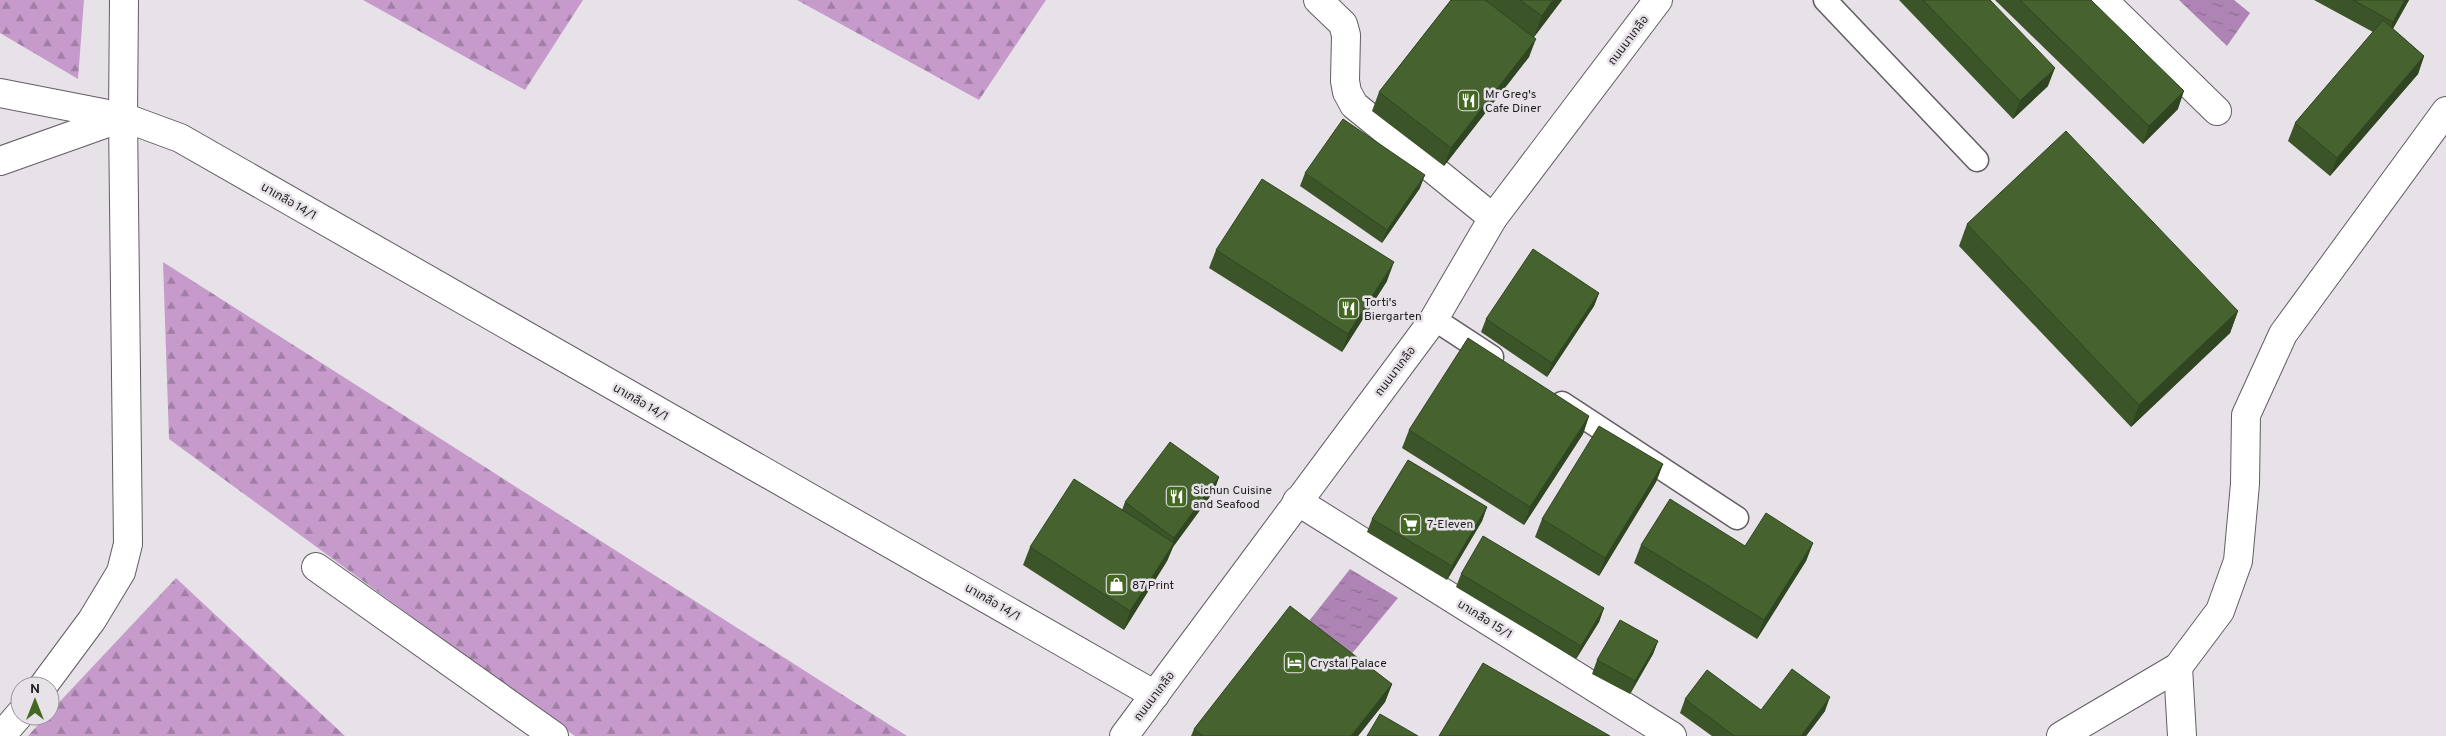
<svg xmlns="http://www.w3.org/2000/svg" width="2446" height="736" viewBox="0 0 2446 736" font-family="Overpass,'Noto Sans Thai',sans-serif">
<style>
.forest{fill:url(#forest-firs)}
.water{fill:url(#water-ripples)}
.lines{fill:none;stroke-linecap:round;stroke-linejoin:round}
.service-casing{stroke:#625d63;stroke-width:25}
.minor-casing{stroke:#625d63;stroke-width:30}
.tertiary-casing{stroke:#625d63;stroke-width:30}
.service{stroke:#fff;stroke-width:22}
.minor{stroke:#fff;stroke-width:28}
.tertiary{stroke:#fff;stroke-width:28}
.wall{fill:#3b5428}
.shaded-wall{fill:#304521}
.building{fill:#45622f;stroke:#304521}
.labels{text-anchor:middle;stroke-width:5;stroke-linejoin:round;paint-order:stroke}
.street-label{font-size:12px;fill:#1f1d1f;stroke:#e7e2e8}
.poi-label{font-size:12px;fill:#1f1d1f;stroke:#e7e2e8;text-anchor:start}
</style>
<defs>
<pattern id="forest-firs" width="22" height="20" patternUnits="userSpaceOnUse" patternTransform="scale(1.25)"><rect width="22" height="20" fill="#c69bcc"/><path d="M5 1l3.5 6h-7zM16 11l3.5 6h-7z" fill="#a07ea5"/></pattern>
<pattern id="water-ripples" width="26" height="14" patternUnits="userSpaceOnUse" patternTransform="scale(1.25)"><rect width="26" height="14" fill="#ae84b4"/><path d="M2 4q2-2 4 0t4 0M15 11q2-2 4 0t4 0" fill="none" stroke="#8d6b92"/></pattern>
</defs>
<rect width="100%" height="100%" fill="#e7e2e8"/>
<g class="forest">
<path d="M0 0H84L78 79 0 33Z"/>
<path d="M363 0H583L525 90Z"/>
<path d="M797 0H1046L979 100Z"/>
<path d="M163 262 907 736H575L169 439Z"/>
<path d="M176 578 345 736H28L46 716H50V712Z"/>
</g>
<g class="water">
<path d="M2179 0H2234L2250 13 2227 46Z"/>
<path d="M1350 569 1398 598 1349 657 1302 630Z"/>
</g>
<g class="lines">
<defs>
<g id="service">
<path d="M1825 0 1977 160"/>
<path d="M1434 319 1492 357"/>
<path d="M1562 403 1737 518"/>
</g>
<g id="minor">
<path d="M1318 0 1343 24 1346 35 1345 81 1347 92 1354 105 1493 218"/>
<path d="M2103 0 2217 111"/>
<path d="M0 93 123 117 180 138 1155 695"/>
<path d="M0 161 121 118"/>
<path d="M1297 501 1672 736"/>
<path d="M316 567 554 736"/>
<path d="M2178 667 2182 736"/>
<path d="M43 686 92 620 121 572 128 544 123 117 124 0"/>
<path d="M1 736 20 714"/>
<path d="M2061 736 2178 667 2220 611 2238 561 2245 484 2246 415 2283 334 2446 111"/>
</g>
<path id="tertiary" d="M1124 736 1434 319 1493 218 1658 0"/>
</defs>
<use href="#service" class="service-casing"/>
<use href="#minor" class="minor-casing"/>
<use href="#tertiary" class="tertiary-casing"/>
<use href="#service" class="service"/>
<use href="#minor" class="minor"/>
<use href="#tertiary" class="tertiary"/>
</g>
<g class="wall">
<path d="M1451 0H1562L1534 37 1529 57 1444 166 1372 111 1379 92Z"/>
<path d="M1899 0H1990L2048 86 2013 119Z"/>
<path d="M1995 0H2091L2178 109 2143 144Z"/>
<path d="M2314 0H2409L2393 29 2424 56 2418 74 2330 176 2288 141 2295 123 2373 32Z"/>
<path d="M1305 173 1420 188 1382 243 1300 186Z"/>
<path d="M1967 224 2238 311 2230 333 2131 427 1959 246Z"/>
<path d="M1216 250 1387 281 1342 352 1209 268Z"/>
<path d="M1599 293 1594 306 1547 377 1481 332 1486 319Z"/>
<path d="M1589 416 1583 434 1524 525 1402 448 1409 430Z"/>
<path d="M1663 464 1656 482 1599 576 1535 537 1542 519Z"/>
<path d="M1219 477 1214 491 1173 547 1167 561 1124 630 1023 565 1030 547 1122 510 1125 502Z"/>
<path d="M1487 507 1482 521 1447 580 1367 532 1372 519Z"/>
<path d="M1813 543 1806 561 1757 639 1634 563 1641 545 1745 546Z"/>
<path d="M1461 574 1604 608 1599 622 1576 659 1456 587Z"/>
<path d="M1658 641 1653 654 1630 694 1592 674 1597 660Z"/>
<path d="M1392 684 1385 702 1358 736H1191L1194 729Z"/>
<path d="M1685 699 1761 710 1825 711 1806 736H1712L1680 713Z"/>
</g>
<g class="shaded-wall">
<path d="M1553 0H1562L1534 37 1542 16Z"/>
<path d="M2405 0H2409L2386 40 2393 22Z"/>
<path d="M1536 39 1529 57 1444 166 1451 148Z"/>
<path d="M2424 56 2418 74 2330 176 2337 158Z"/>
<path d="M2055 68 2048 86 2013 119 2020 101Z"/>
<path d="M2184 91 2178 109 2143 144 2149 126Z"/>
<path d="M1425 175 1420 188 1382 243 1387 230Z"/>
<path d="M1394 262 1387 281 1342 352 1348 334Z"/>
<path d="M1599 293 1594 306 1547 377 1552 363Z"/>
<path d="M2238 311 2230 333 2131 427 2139 405Z"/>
<path d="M1589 416 1583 434 1524 525 1530 507Z"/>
<path d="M1663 464 1656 482 1599 576 1605 558Z"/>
<path d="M1219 477 1214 491 1173 547 1167 561 1124 630 1130 611 1170 549 1174 538Z"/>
<path d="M1487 507 1482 521 1447 580 1452 566Z"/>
<path d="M1813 543 1806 561 1757 639 1764 620Z"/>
<path d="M1604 608 1599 622 1576 659 1581 646Z"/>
<path d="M1658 641 1653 654 1630 694 1635 681Z"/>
<path d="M1392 684 1385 702 1358 736H1351Z"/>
<path d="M1830 697 1825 711 1806 736H1801Z"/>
</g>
<g class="building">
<path d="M1451 0H1485L1536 39 1451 148 1379 92Z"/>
<path d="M1520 0H1553L1542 16Z"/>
<path d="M1923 0H1990L2055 68 2020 101Z"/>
<path d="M2020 0H2091L2184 91 2149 126Z"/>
<path d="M2353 0H2405L2393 22Z"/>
<path d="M2383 20 2424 56 2337 158 2295 123Z"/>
<path d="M1343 119 1425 175 1387 230 1305 173Z"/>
<path d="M2066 131 2238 311 2139 405 1967 224Z"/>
<path d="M1262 179 1394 262 1348 334 1216 250Z"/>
<path d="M1533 249 1599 293 1552 363 1486 319Z"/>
<path d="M1468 338 1589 416 1530 507 1409 430Z"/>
<path d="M1599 426 1663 464 1605 558 1542 519Z"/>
<path d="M1170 442 1219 477 1174 538 1125 502Z"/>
<path d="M1408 460 1487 507 1452 566 1372 519Z"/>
<path d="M1074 479 1174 543 1130 611 1030 547Z"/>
<path d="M1670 499 1745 546 1766 513 1813 543 1764 620 1641 545Z"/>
<path d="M1483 536 1604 608 1581 646 1461 574Z"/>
<path d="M1290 606 1392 684 1351 736H1203L1194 729Z"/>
<path d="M1620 620 1658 641 1635 681 1597 660Z"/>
<path d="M1483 663 1610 736H1439Z"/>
<path d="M1792 669 1830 697 1801 736H1734L1685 699 1707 670 1761 710Z"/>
<path d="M1380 714 1418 736H1367Z"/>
</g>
<defs>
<symbol id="restaurant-square" viewBox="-11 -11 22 22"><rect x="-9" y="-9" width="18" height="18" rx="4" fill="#436822" stroke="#e7e2e8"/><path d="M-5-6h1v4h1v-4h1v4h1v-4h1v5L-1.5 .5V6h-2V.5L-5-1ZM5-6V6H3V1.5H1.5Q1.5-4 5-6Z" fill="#fff"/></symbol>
<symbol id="supermarket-square" viewBox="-11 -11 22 22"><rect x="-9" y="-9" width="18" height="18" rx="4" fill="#436822" stroke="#e7e2e8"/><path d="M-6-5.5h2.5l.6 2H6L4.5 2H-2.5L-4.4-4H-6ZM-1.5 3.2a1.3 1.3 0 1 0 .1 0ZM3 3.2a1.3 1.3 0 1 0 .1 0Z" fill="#fff"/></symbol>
<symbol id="shop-square" viewBox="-11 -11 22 22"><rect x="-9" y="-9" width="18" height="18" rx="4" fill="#436822" stroke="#e7e2e8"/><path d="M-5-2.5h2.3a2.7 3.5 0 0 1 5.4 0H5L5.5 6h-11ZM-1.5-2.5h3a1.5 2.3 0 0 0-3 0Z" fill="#fff"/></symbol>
<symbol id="hotel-square" viewBox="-11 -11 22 22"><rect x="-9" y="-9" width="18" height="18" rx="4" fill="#436822" stroke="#e7e2e8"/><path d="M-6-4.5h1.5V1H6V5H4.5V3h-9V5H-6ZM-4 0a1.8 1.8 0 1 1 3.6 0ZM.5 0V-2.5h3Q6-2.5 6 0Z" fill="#fff"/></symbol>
</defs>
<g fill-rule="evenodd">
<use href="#restaurant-square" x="1456" y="88" width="25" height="25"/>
<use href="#restaurant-square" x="1336" y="296" width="25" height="25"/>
<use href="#restaurant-square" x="1164" y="484" width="25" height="25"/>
<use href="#supermarket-square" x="1398" y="512" width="25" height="25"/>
<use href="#shop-square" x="1104" y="572" width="25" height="25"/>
<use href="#hotel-square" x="1282" y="650" width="25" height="25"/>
</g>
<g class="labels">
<g class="street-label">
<text transform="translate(1628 40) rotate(-53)" y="4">ถนนนาเกลือ</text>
<text transform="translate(289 201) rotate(30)" y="4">นาเกลือ 14/1</text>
<text transform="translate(1395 371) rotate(-53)" y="4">ถนนนาเกลือ</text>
<text transform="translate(641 402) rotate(30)" y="4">นาเกลือ 14/1</text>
<text transform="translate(993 602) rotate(30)" y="4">นาเกลือ 14/1</text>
<text transform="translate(1485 619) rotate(32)" y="4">นาเกลือ 15/1</text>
<text transform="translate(1154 696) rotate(-53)" y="4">ถนนนาเกลือ</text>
</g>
<g class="poi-label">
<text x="1485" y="98">Mr Greg's<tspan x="1485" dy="14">Cafe Diner</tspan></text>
<text x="1364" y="306">Torti's<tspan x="1364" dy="14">Biergarten</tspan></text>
<text x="1193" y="494">Sichun Cuisine<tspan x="1193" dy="14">and Seafood</tspan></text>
<text x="1427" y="528">7-Eleven</text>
<text x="1132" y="589">87 Print</text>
<text x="1310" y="667">Crystal Palace</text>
</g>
</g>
<g transform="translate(35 701)"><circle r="24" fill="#e7e2e8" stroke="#979398"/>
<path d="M0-4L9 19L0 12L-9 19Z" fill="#436822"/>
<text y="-8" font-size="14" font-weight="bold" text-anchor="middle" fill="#1f1d1f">N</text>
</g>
</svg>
